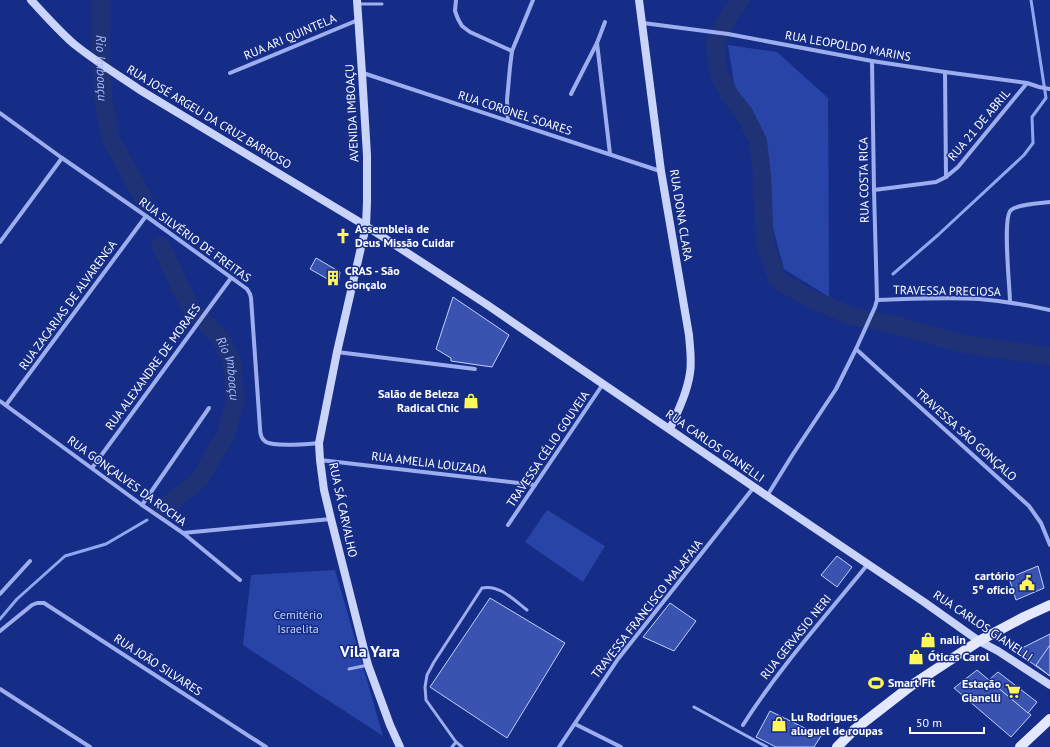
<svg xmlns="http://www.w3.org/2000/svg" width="1050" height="747" viewBox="0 0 1050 747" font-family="'PT Sans',sans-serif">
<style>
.green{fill:#2844a6}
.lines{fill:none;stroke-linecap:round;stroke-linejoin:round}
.stream{stroke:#8fa6f1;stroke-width:3}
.river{stroke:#203276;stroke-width:18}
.building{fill:#3a53b0;stroke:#c2cffa}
.lane{stroke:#9daeee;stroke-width:3}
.street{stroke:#9daeee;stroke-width:4}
.secondary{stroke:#cad3fa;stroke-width:8}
.primary{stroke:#e4e8ff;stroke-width:10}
.labels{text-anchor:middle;stroke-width:3;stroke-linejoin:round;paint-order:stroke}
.street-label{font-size:12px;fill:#fff;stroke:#162d88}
.poi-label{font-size:12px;font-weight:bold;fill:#fff;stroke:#162d88;text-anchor:start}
.park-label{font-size:12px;fill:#c2cffa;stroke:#162d88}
.water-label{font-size:13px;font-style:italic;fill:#a8baf6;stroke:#162d88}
.district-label{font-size:16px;font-weight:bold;fill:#fff;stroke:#162d88}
</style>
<rect width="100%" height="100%" fill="#162d88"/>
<g class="green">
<path d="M728 45 777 52 828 98 829 297 784 269 734 83Z"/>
<path d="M547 510 605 546 583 582 525 542Z"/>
<path d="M335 570 383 736 243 645 251 575Z"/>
</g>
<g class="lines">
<g class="stream">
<path d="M893 274 938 235 1024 155 1033 143 1032 117 1046 98 1031 0"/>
<path d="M847 314 852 310"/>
<path d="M0 619 17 599 65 556 106 544 147 520"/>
</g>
<g class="river">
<path id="s1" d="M101 0V53L103 98 110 137 144 200"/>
<path d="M741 0 734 8 727 20 715 42 718 72 729 94 744 113 758 141 762 175 765 245 778 280 809 298 851 316 895 325 963 344 1050 356"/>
<path id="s2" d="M161 246 190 307 221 339 232 362 235 402 226 434 199 480 164 508"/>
</g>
</g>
<g class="building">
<path d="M316 258 340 272 338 285 310 269Z"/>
<path d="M453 297 509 335 492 367 451 361V358L436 349Z"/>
<path d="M837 556 852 567 837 587 821 575Z"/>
<path d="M1038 566 1044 588 1016 600 1009 578Z"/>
<path d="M490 598 565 643 507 738 430 687Z"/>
<path d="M670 603 696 621 674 651 643 637Z"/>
<path d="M1050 634V676L1019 654 1018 650Z"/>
<path d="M1050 645V676L1036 665Z"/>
<path d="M977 670 1031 715 1011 737 954 688Z"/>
<path d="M998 672 1037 702 1028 713 989 680Z"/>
<path d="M770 711 821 736 814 747H776L756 737Z"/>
</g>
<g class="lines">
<g class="lane">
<path d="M359 4H382"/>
<path d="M349 669 368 665"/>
<path d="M694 707 767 747"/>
<path d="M456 742 462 747"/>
<path d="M452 747 456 742 426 700 425 687 427 675 434 662 482 588C499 584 514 600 527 610"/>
</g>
<g class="street">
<path d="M456 0 455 11 458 19 462 26 470 32 512 51"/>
<path d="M605 22 597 43 610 154"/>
<path d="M643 23 728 34 872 61 945 72 1027 83 1039 87 1050 89"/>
<path d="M945 72 946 177"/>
<path d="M230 73 358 20"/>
<path d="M363 73 660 171"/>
<path d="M571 94 597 43"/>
<path d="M0 113 62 158 146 216 247 289 250 294 251 298 260 428C260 433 261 439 266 442 275 447 307 444 319 443"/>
<path d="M508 121 507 100 510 67 512 51 533 0"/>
<path d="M874 190 936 182 946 177 958 167 1027 83"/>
<path d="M0 242 62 158"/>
<path d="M877 300C911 299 945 297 979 299 1003 301 1027 305 1050 310"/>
<path d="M1010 302C1010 288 1002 217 1011 210 1018 204 1040 203 1050 202"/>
<path d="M856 349 1029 506 1041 523 1050 545"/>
<path d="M337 352 475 369"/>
<path d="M0 401 142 505 183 533 240 580"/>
<path d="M6 405 146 216"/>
<path d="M320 460 535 485"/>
<path d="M92 468 231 278"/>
<path d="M767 496 793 454 836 389 856 349 875 307 877 300 874 190 872 61"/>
<path d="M142 505 209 408"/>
<path d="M508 525 603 384"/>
<path d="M183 533 331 519"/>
<path d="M0 594 30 561"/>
<path d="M0 631 32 605 37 603H44L266 747"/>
<path d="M0 689 90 747"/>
<path d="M575 724 621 747"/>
<path d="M743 725C779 668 825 617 868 564"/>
<path d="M559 747 618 659 754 487"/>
</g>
<g class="secondary">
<path d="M31 0C45 15 59 31 74 44 95 61 118 75 140 90L366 226 486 304 767 496 924 602 979 641 998 651 1050 685"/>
<path d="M357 0 362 73 367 155V202L366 226 337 352 319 443 320 460 324 490 331 519 368 665 390 725 400 747"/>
<path d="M639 0 661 171 689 335C690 348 692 361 690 373 687 393 678 411 670 429"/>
</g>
<g class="primary">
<path d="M837 747 854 730 912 685 979 641 1024 617 1050 605"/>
<path d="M1020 747 1050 719"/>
</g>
</g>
<defs>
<symbol id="church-bare" viewBox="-9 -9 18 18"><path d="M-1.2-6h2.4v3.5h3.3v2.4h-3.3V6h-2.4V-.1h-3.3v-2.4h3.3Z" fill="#fff65a" stroke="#162d88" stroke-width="2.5" paint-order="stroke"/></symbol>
<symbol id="building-bare" viewBox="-9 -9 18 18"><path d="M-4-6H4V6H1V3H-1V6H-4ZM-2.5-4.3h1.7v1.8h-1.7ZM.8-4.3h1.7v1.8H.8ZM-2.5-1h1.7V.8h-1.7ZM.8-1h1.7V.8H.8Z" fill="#fff65a" stroke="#162d88" stroke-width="2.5" paint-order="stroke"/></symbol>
<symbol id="shop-bare" viewBox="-9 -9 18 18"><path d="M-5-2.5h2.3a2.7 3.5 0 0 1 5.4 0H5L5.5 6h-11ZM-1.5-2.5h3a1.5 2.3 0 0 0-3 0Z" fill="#fff65a" stroke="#162d88" stroke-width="2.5" paint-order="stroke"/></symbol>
<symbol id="civic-bare" viewBox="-9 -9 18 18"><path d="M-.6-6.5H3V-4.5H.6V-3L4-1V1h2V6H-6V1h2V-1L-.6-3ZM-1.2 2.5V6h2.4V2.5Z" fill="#fff65a" stroke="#162d88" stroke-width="2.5" paint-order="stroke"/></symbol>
<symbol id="stadium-bare" viewBox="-9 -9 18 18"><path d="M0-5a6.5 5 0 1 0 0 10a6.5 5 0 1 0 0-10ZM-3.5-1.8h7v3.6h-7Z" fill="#fff65a" stroke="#162d88" stroke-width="2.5" paint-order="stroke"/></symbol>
<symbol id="supermarket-bare" viewBox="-9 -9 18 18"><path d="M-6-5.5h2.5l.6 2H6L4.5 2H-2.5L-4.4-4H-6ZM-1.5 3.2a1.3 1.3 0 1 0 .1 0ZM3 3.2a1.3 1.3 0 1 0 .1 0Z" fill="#fff65a" stroke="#162d88" stroke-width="2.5" paint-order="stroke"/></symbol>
</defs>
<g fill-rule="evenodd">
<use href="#church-bare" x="332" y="225" width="22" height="22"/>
<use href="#building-bare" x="322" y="267" width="22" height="22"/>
<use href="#shop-bare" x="460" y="390" width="22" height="22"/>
<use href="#civic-bare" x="1016" y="572" width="22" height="22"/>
<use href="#shop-bare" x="917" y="629" width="22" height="22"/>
<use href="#shop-bare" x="905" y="646" width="22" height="22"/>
<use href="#stadium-bare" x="865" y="672" width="22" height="22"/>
<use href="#supermarket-bare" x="1002" y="680" width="22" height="22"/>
<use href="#shop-bare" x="768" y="713" width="22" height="22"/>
</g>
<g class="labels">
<g class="street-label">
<text transform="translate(290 37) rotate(-23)" y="4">RUA ARI QUINTELA</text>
<text transform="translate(848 46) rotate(10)" y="4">RUA LEOPOLDO MARINS</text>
<text transform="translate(352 113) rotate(-93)" y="4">AVENIDA IMBOAÇU</text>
<text transform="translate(515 113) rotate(18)" y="4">RUA CORONEL SOARES</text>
<text transform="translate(209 117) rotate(31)" y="4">RUA JOSÉ ARGEU DA CRUZ BARROSO</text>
<text transform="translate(979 125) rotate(-50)" y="4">RUA 21 DE ABRIL</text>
<text transform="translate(864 180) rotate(-91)" y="4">RUA COSTA RICA</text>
<text transform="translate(681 215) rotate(81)" y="4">RUA DONA CLARA</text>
<text transform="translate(195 240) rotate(36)" y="4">RUA SILVÉRIO DE FREITAS</text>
<text transform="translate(947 291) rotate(1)" y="4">TRAVESSA PRECIOSA</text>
<text transform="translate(68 305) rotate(-54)" y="4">RUA ZACARIAS DE ALVARENGA</text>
<text transform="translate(153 367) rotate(-54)" y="4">RUA ALEXANDRE DE MORAES</text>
<text transform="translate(966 435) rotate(42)" y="4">TRAVESSA SÃO GONÇALO</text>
<text transform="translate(715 446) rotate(35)" y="4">RUA CARLOS GIANELLI</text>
<text transform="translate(548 449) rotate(-56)" y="4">TRAVESSA CÉLIO GOUVEIA</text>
<text transform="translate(429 463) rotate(7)" y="4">RUA AMELIA LOUZADA</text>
<text transform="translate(127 481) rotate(36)" y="4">RUA GONÇALVES DA ROCHA</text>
<text transform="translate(343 510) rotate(78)" y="4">RUA SÁ CARVALHO</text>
<text transform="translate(647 609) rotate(-52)" y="4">TRAVESSA FRANCISCO MALAFAIA</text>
<text transform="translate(983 626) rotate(34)" y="4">RUA CARLOS GIANELLI</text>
<text transform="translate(796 637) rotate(-51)" y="4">RUA GERVASIO NERI</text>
<text transform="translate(158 665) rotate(33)" y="4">RUA JOÃO SILVARES</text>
</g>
<g class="poi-label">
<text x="355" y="233">Assembleia de<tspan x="355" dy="14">Deus Missão Cuidar</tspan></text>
<text x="345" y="275">CRAS - São<tspan x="345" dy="14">Gonçalo</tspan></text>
<text x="459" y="398" text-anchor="end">Salão de Beleza<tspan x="459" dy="14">Radical Chic</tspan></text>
<text x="1015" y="580" text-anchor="end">cartório<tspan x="1015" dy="14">5° ofício</tspan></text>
<text x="940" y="644">nalin</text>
<text x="928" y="661">Óticas Carol</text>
<text x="888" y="687">Smart Fit</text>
<text x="1001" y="688" text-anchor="end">Estação<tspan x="1001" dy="14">Gianelli</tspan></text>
<text x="791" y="721">Lu Rodrigues<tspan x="791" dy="14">aluguel de roupas</tspan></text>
</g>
<g class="park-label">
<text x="298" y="619">Cemitério<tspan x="298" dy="14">Israelita</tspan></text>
</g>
<g class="water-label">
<text dy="5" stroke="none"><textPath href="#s1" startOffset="68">Rio Imboaçu</textPath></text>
<text dy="5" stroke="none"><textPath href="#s2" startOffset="143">Rio Imboaçu</textPath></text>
</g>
<g class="district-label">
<text x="370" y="657">Vila Yara</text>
</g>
</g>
<path d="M910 727v6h74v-6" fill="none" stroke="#ffffff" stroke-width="2"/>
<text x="916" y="727" font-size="12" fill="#ffffff" stroke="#162d88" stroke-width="3" paint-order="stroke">50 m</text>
</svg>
